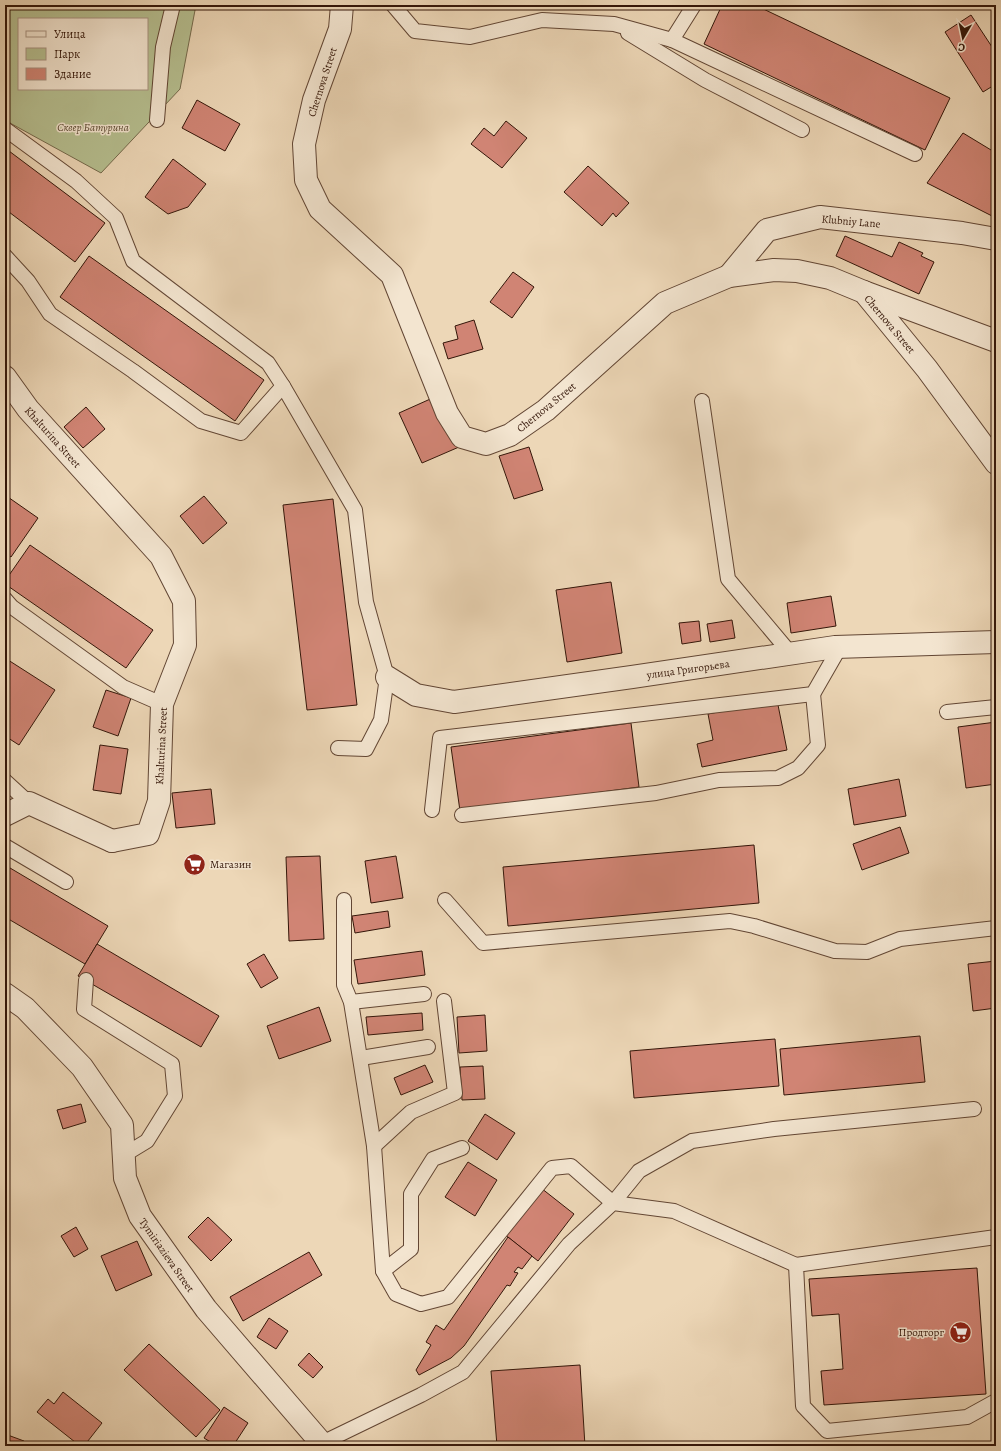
<svg xmlns="http://www.w3.org/2000/svg" width="1001" height="1451" viewBox="0 0 1001 1451" font-family="Alegreya,serif">
<style>
.green{fill:#b6bf90;stroke:#756a4c;fill-rule:evenodd}
.building{fill:#d08474;stroke:#341609}
.lines{fill:none;stroke-linecap:round;stroke-linejoin:round}
.service-casing{stroke:#624634;stroke-width:16}
.minor-casing{stroke:#624634;stroke-width:24}
.tertiary-casing{stroke:#624634;stroke-width:24}
.service{stroke:#f3e5d0;stroke-width:14}
.minor{stroke:#f3e5d0;stroke-width:22}
.tertiary{stroke:#f3e5d0;stroke-width:22}
.labels{text-anchor:middle;stroke-width:3;stroke-linejoin:round;paint-order:stroke}
.street-label{font-size:11px;fill:#341609;stroke:#f3e5d0}
.park-label{font-size:11px;font-style:italic;fill:#5b4932;stroke:#f3e5d0}
.poi-label{font-size:11px;fill:#341609;stroke:#f3e5d0;text-anchor:start}
</style>
<rect width="100%" height="100%" fill="#edd7b7"/>
<filter id="stains"><feTurbulence type="fractalNoise" baseFrequency=".005" numOctaves="4"/><feColorMatrix values="0 0 0 0 .2 0 0 0 0 .09 0 0 0 0 .02 0 0 0 .5 -.17"/></filter>
<radialGradient id="worn" r=".72"><stop offset=".6" stop-color="#630" stop-opacity="0"/><stop offset="1" stop-color="#630" stop-opacity=".3"/></radialGradient>
<path class="green" d="M5 5H196L180 89 101 173 10 123 5 116ZM19 19H147V89H19Z"/>
<g class="building">
<path d="M722 5H755L950 98 925 150 704 44Z"/>
<path d="M971 15 996 53V84L983 92 945 32Z"/>
<path d="M197 100 240 124 225 151 182 128Z"/>
<path d="M506 121 527 138 502 168 471 144 484 128 494 136Z"/>
<path d="M963 133 996 153V218L927 183Z"/>
<path d="M5 148 105 223 75 262 5 209Z"/>
<path d="M173 159 206 184 188 207 168 214 145 197Z"/>
<path d="M588 166 629 203 616 217 613 213 602 226 564 192Z"/>
<path d="M845 236 892 257 899 242 923 253 921 256 934 262 919 294 836 256Z"/>
<path d="M89 256 264 380 235 421 60 297Z"/>
<path d="M513 272 534 287 512 318 490 302Z"/>
<path d="M474 320 483 349 448 359 443 343 458 339 455 326Z"/>
<path d="M437 396 459 447 422 463 399 413Z"/>
<path d="M86 407 105 429 83 448 64 427Z"/>
<path d="M529 447 543 490 514 499 499 456Z"/>
<path d="M5 495 38 518 11 557 5 553Z"/>
<path d="M204 496 227 523 203 544 180 516Z"/>
<path d="M333 499 357 705 307 710 283 505Z"/>
<path d="M30 545 153 630 126 668 5 584V581Z"/>
<path d="M611 582 622 653 567 662 556 590Z"/>
<path d="M831 596 836 626 791 633 787 603Z"/>
<path d="M732 620 735 638 710 642 707 624Z"/>
<path d="M699 621 701 641 682 644 679 623Z"/>
<path d="M5 658 55 690 19 745 5 736Z"/>
<path d="M106 690 131 698 118 736 93 727Z"/>
<path d="M777 700 787 750 702 767 697 744 713 740 708 714Z"/>
<path d="M996 722V784L966 788 958 727Z"/>
<path d="M631 723 639 787 460 811 451 747Z"/>
<path d="M100 745 128 749 121 794 93 790Z"/>
<path d="M899 779 906 816 854 825 848 789Z"/>
<path d="M211 789 215 824 176 828 172 793Z"/>
<path d="M900 827 909 853 862 870 853 844Z"/>
<path d="M754 845 759 903 508 926 503 867Z"/>
<path d="M320 856 324 939 289 941 286 857Z"/>
<path d="M396 856 403 898 371 903 365 861Z"/>
<path d="M5 865 108 926 85 964 5 917Z"/>
<path d="M388 911 390 927 355 933 352 916Z"/>
<path d="M97 944 219 1016 201 1047 78 976Z"/>
<path d="M422 951 425 975 358 984 354 960Z"/>
<path d="M264 954 278 978 261 988 247 964Z"/>
<path d="M996 961V1008L973 1011 968 964Z"/>
<path d="M319 1007 331 1041 279 1059 267 1026Z"/>
<path d="M422 1013 423 1030 368 1035 366 1017Z"/>
<path d="M485 1015 487 1051 459 1053 457 1017Z"/>
<path d="M920 1036 925 1082 784 1095 780 1049Z"/>
<path d="M775 1039 779 1086 634 1098 630 1051Z"/>
<path d="M425 1065 433 1082 401 1095 394 1078Z"/>
<path d="M483 1066 485 1099 462 1100 460 1067Z"/>
<path d="M81 1104 86 1122 63 1129 57 1110Z"/>
<path d="M485 1114 515 1133 497 1160 468 1141Z"/>
<path d="M468 1162 497 1180 475 1216 445 1197Z"/>
<path d="M541 1188 574 1214 538 1261 504 1234Z"/>
<path d="M208 1217 232 1240 211 1261 188 1237Z"/>
<path d="M76 1227 88 1249 74 1257 61 1236Z"/>
<path d="M508 1237 532 1256 522 1269 518 1267 514 1272 518 1273 510 1286 507 1285 464 1346 451 1358 419 1375 416 1370 431 1345 426 1342 436 1325 444 1330Z"/>
<path d="M137 1241 152 1275 116 1291 101 1256Z"/>
<path d="M309 1252 322 1275 243 1321 230 1297Z"/>
<path d="M977 1268 986 1394 824 1405 821 1371 843 1369 839 1314 812 1316 809 1279Z"/>
<path d="M269 1318 288 1331 276 1349 257 1337Z"/>
<path d="M149 1344 220 1410 196 1437 124 1370Z"/>
<path d="M309 1353 323 1367 313 1378 298 1365Z"/>
<path d="M580 1365 585 1446H497L491 1371Z"/>
<path d="M63 1392 102 1423 84 1446H80L37 1412 48 1399 54 1404Z"/>
<path d="M224 1407 248 1423 233 1446H217L204 1438Z"/>
<path d="M5 1434 24 1441 23 1446H5Z"/>
</g>
<g class="lines">
<defs>
<g id="service">
<path d="M393 5 415 31 470 37 542 20 614 24 672 40 915 154"/>
<path d="M628 33 705 80 802 130"/>
<path d="M672 40 694 5"/>
<path d="M157 120 163 47 173 5"/>
<path d="M5 129 76 181 116 218 133 261 268 363 283 386 355 510 366 602 387 677 381 720 366 749 338 748"/>
<path d="M5 256 28 281 50 314 133 371 201 421 241 433 283 386"/>
<path d="M702 401 728 579 791 654"/>
<path d="M5 599 12 607 123 687 162 704"/>
<path d="M947 712 996 707"/>
<path d="M5 781 29 803"/>
<path d="M432 810 440 738 813 694 840 647"/>
<path d="M462 815 656 793 719 780 778 778 798 768 818 745 813 694"/>
<path d="M5 846 66 882"/>
<path d="M344 900V985L351 1002 374 1146 383 1271 396 1294 421 1304 448 1297 552 1168 571 1166 613 1203 639 1171 692 1141 774 1129 974 1109"/>
<path d="M445 900 483 943 730 921 754 926 835 951 867 952 900 939 996 928"/>
<path d="M86 980 84 1009 172 1064 175 1096 147 1141 124 1155"/>
<path d="M351 1002 424 994"/>
<path d="M361 1058 428 1047"/>
<path d="M374 1146 411 1112 455 1093 444 1001"/>
<path d="M996 1237 796 1265 803 1406 827 1431 967 1417 996 1401"/>
<path d="M383 1271 411 1249V1194L433 1159 462 1148"/>
<path d="M322 1443 421 1395 463 1372 569 1244 613 1203 674 1211 796 1265"/>
</g>
<g id="minor">
<path d="M729 276 767 230 820 217 962 233 996 239"/>
<path d="M864 292 996 341"/>
<path d="M5 377 28 409 161 556 184 601 185 645 162 704 159 801 148 834 112 841"/>
<path d="M387 677 416 695 454 702 632 677 835 647 996 642"/>
</g>
<g id="tertiary">
<path d="M342 5 340 29 314 100 304 144 306 180 320 209 392 275 447 413 462 437 486 444 510 435 546 410 665 303 729 276 774 270 797 271 830 278 864 292 927 369 996 463"/>
<path d="M5 815 29 803 112 841"/>
<path d="M5 994 25 1008 82 1067 122 1125 125 1178 140 1216 206 1309 324 1446"/>
</g>
</defs>
<use href="#service" class="service-casing"/>
<use href="#minor" class="minor-casing"/>
<use href="#tertiary" class="tertiary-casing"/>
<use href="#service" class="service"/>
<use href="#minor" class="minor"/>
<use href="#tertiary" class="tertiary"/>
</g>
<defs>
<symbol id="supermarket-disc" viewBox="-11 -11 22 22"><circle r="9.5" fill="#8f2418" stroke="#f3e5d0"/><path d="M-6-5.5h2.5l.6 2H6L4.5 2H-2.5L-4.4-4H-6ZM-1.5 3.2a1.3 1.3 0 1 0 .1 0ZM3 3.2a1.3 1.3 0 1 0 .1 0Z" fill="#fff"/></symbol>
</defs>
<g fill-rule="evenodd">
<use href="#supermarket-disc" x="182" y="852" width="25" height="25"/>
<use href="#supermarket-disc" x="948" y="1320" width="25" height="25"/>
</g>
<g class="labels">
<g class="street-label">
<text transform="translate(322 82) rotate(-72)" y="4">Chernova Street</text>
<text transform="translate(851 221) rotate(5)" y="4">Klubniy Lane</text>
<text transform="translate(890 324) rotate(50)" y="4">Chernova Street</text>
<text transform="translate(546 407) rotate(-39)" y="4">Chernova Street</text>
<text transform="translate(53 437) rotate(48)" y="4">Khalturina Street</text>
<text transform="translate(688 669) rotate(-8)" y="4">улица Григорьева</text>
<text transform="translate(161 746) rotate(-87)" y="4">Khalturina Street</text>
<text transform="translate(167 1255) rotate(55)" y="4">Tymiriazieva Street</text>
</g>
<g class="park-label">
<text x="93" y="131">Сквер Батурина</text>
</g>
<g class="poi-label">
<text x="210" y="868">Магазин</text>
<text x="944" y="1336" text-anchor="end">Продторг</text>
</g>
</g>
<rect width="1001" height="1451" fill="none" stroke="#edd7b7" stroke-width="20"/>
<rect x="6" y="6" width="989" height="1439" fill="none" stroke="#341609" stroke-width="2"/>
<rect x="10" y="10" width="981" height="1431" fill="none" stroke="#341609"/>
<rect x="18" y="18" width="130" height="72" fill="#f3e5d0" stroke="#a79280"/>
<rect x="26" y="31" width="20" height="6" fill="#f3e5d0" stroke="#a79280"/>
<text x="54" y="38" font-size="12" fill="#341609">Улица</text>
<rect x="26" y="48" width="20" height="12" fill="#b6bf90" stroke="#a79280"/>
<text x="54" y="58" font-size="12" fill="#341609">Парк</text>
<rect x="26" y="68" width="20" height="12" fill="#d08474" stroke="#a79280"/>
<text x="54" y="78" font-size="12" fill="#341609">Здание</text>
<g transform="translate(963 38) rotate(189)" stroke="#f3e5d0" stroke-width="3" paint-order="stroke">
<path d="M0-3L7 15L0 10L-7 15Z" fill="#341609"/>
<text y="-6" font-size="11" font-weight="bold" text-anchor="middle" fill="#341609">С</text>
</g>
<rect width="100%" height="100%" filter="url(#stains)"/>
<rect width="100%" height="100%" fill="url(#worn)"/>
</svg>
